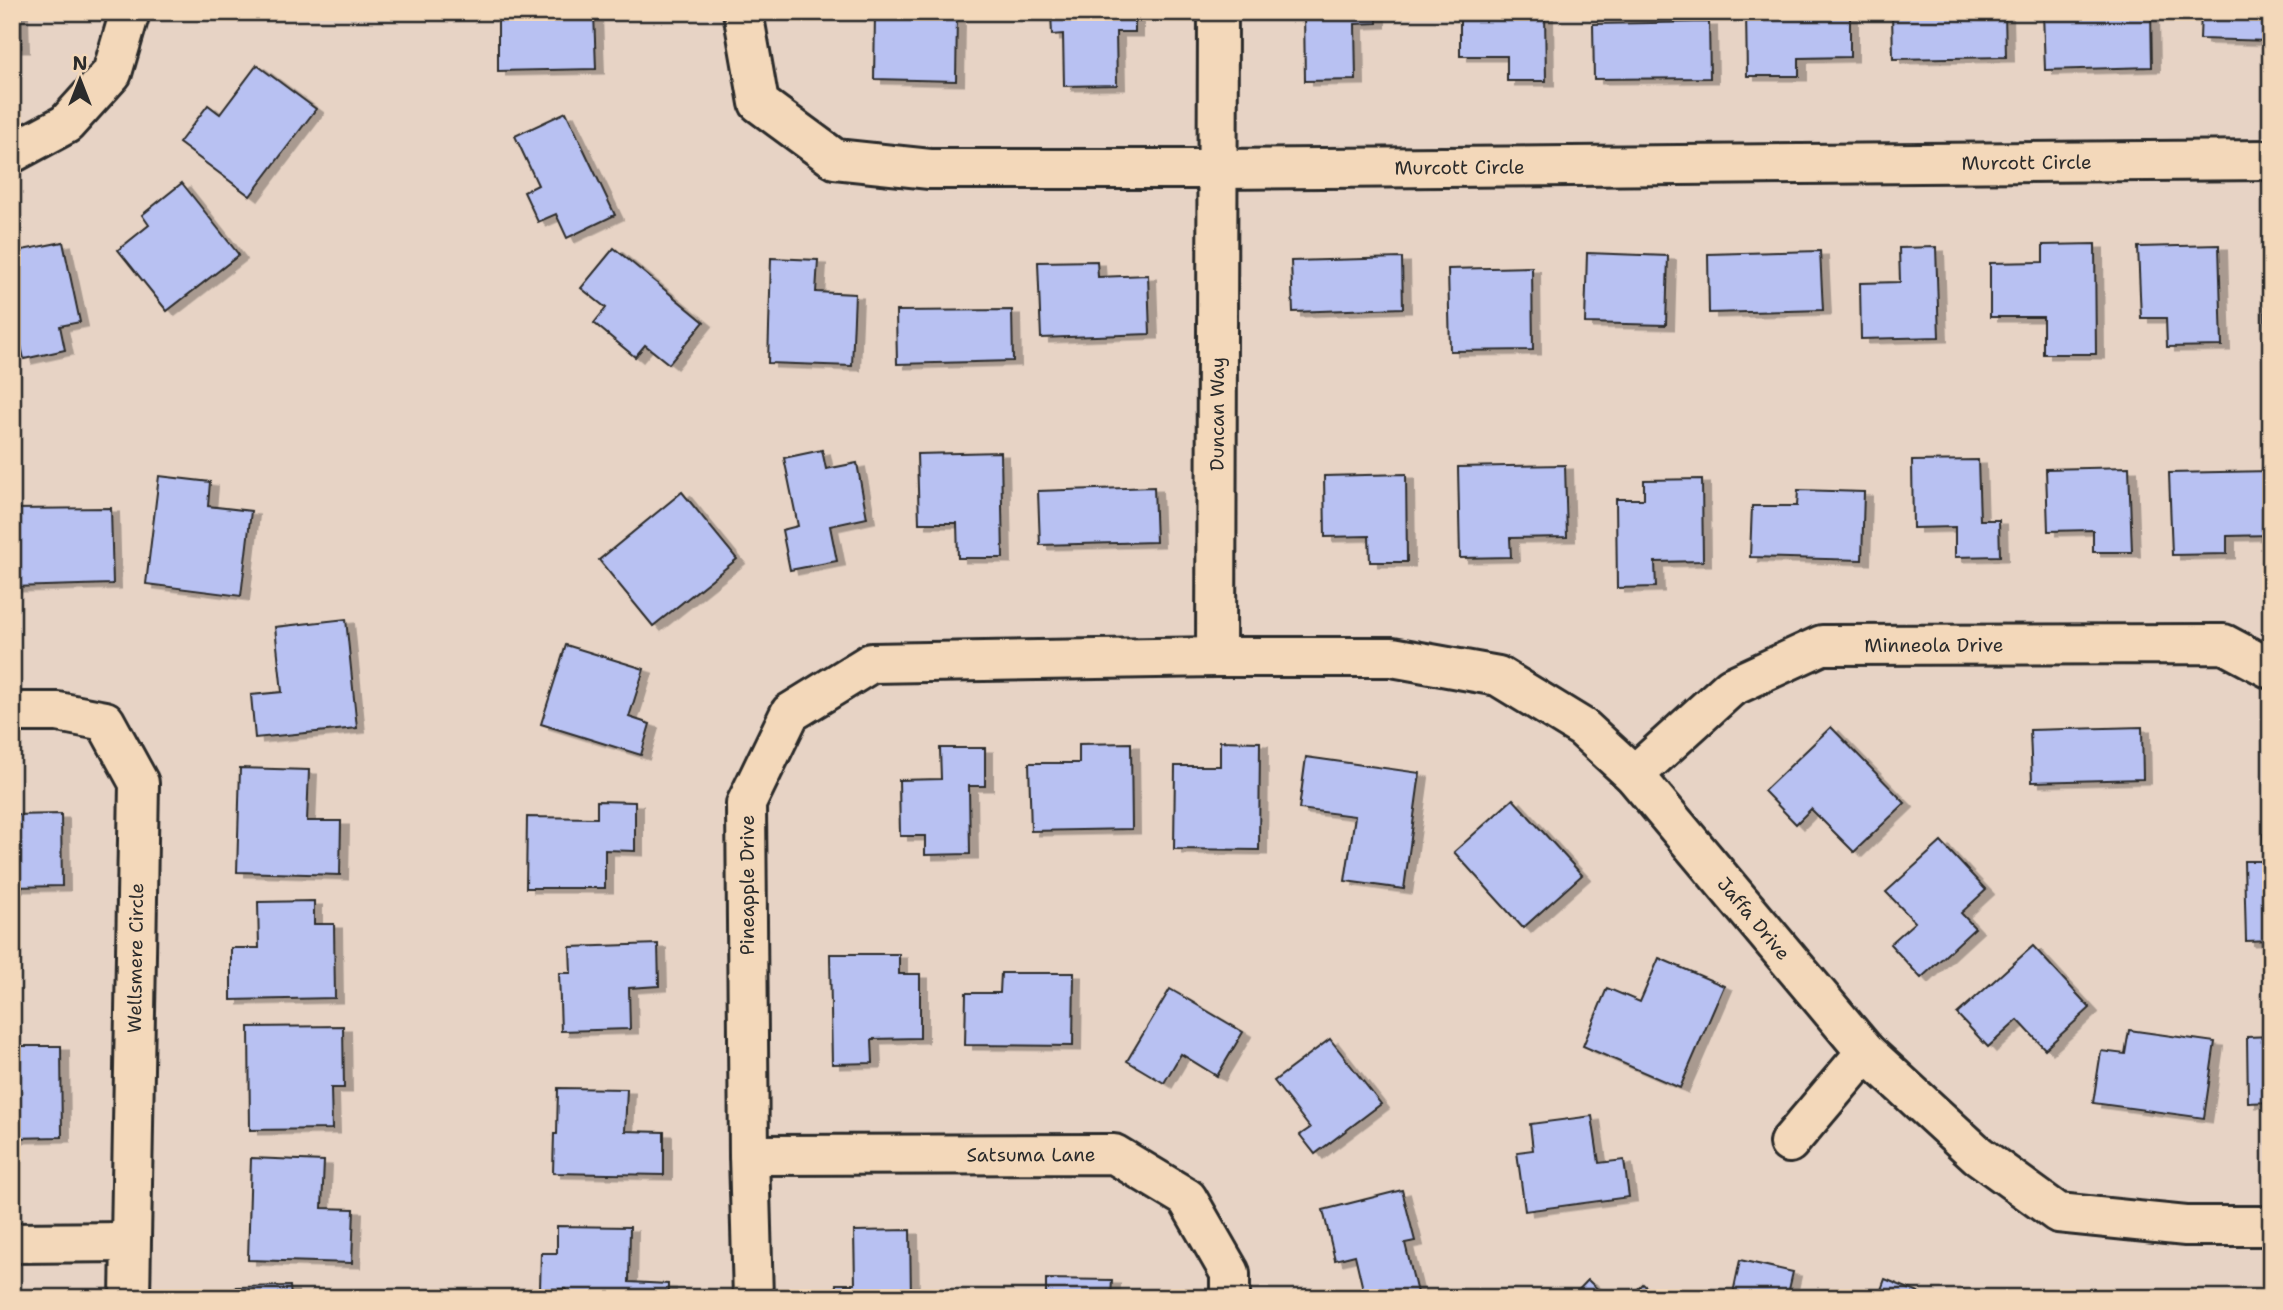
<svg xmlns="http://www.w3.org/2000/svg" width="2283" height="1310" viewBox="0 0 2283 1310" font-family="'Shantell Sans',sans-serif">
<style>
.building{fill:#b8c1f2;stroke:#2b2b2b;stroke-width:2;filter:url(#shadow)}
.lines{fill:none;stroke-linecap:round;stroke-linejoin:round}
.minor-casing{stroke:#2b2b2b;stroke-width:44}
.minor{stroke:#f3d8ba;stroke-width:38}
.labels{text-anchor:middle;stroke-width:5;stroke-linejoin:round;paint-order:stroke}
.street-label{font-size:19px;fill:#2b2b2b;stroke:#f3d8ba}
</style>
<defs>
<filter id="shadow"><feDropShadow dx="8" dy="4.5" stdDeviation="0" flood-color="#0004"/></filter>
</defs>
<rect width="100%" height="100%" fill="#e7d3c5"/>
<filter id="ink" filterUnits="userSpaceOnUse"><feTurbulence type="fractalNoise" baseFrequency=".0143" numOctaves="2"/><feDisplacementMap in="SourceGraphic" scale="14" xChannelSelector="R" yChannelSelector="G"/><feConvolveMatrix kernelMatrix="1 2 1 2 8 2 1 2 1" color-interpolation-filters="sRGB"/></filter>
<g filter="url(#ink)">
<g class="building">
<path d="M12 12H20L21 48H12Z"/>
<path d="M498 12H594L596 69 498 71Z"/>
<path d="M1051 12H1135V32H1116L1117 85 1064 86 1063 34 1052 35Z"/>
<path d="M1304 12H1377V23L1355 24 1356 80 1305 81Z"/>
<path d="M1460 12H1545L1546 81H1507V56H1460Z"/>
<path d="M1746 12H1850V57L1799 58V76H1747Z"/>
<path d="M1892 12H2005L2006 57 1893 59Z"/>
<path d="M2043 12H2151L2152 67 2045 70Z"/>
<path d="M2201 12H2271V41L2200 39Z"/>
<path d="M875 14 957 15 956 81 874 79Z"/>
<path d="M1709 22 1710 78 1594 79 1593 24Z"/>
<path d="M257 65 316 109 250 196 179 143 208 105 220 114Z"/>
<path d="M566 112 615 215 567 238 556 214 538 222 524 192 538 185 515 136Z"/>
<path d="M182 183 239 255 167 311 118 250 149 225 142 215Z"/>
<path d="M63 242 80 322 60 326 65 350 24 359 19 337 12 338V252Z"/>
<path d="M2095 244 2096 354H2043V317H1990V263L2043 262V245Z"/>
<path d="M2219 245 2222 346 2167 347 2166 318H2141L2138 247Z"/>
<path d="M1936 247 1939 337 1861 339 1860 283 1900 282 1899 248Z"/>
<path d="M614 248 704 322 669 364 645 345 635 357 594 323 606 308 581 288Z"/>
<path d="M1820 251 1823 310 1709 313 1708 254Z"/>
<path d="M1587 253 1668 256 1666 325 1585 323Z"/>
<path d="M771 258 818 260 816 292 855 294 852 366 768 363Z"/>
<path d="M1402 258 1403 308 1293 312 1291 261Z"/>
<path d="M1097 261 1098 277 1148 275 1150 334 1041 338 1038 262Z"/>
<path d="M1532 267 1533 350 1450 351 1448 269Z"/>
<path d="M2264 289H2271V341H2265Z"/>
<path d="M1012 310 1013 361 897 364 896 311Z"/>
<path d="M822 450 826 469 857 463 867 518 830 526 837 561 790 570 782 530 798 526 784 458Z"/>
<path d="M1001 452 1003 558H958L957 523H919L917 454Z"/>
<path d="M1978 460 1980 520H1999L2000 556 1955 557V527L1913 528 1912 461Z"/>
<path d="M1565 465 1567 537 1510 538 1511 557 1460 558 1458 467Z"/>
<path d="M2129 467 2132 552H2093V530L2048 531 2046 469Z"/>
<path d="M2271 471V535L2227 536V554L2172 555 2169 473Z"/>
<path d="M1406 474 1407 562H1370L1369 536 1325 537 1324 476Z"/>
<path d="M159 476 210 482 208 506 251 511 241 596 146 584Z"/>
<path d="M1702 479 1703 561 1655 562 1656 587 1617 588 1616 499H1644V480Z"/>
<path d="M1154 487 1156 542 1040 545 1038 491Z"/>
<path d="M1798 490 1864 492 1862 560 1750 557 1752 506H1797Z"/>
<path d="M682 492 737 559 653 626 599 560Z"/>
<path d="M111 508 113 584 12 587V509Z"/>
<path d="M346 619 357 728 255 738 251 695 282 692 275 627Z"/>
<path d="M566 645 644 669 629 717 650 724 641 755 541 724Z"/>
<path d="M1831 727 1905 803 1854 852 1811 809 1796 824 1764 791Z"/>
<path d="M2142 727 2143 779 2032 782 2030 730Z"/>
<path d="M1220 741 1260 742 1259 850 1174 849 1175 766H1220Z"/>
<path d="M1131 743 1132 829 1031 831 1029 763H1079V744Z"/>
<path d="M940 748H985V786H969L970 854 925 855V836H900L899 780 941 779Z"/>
<path d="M1306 757 1420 773 1404 889 1345 881 1355 816 1299 809Z"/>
<path d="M240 768 309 770 307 821H341L340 875 237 872Z"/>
<path d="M1513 799 1582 875 1523 928 1454 852Z"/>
<path d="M597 801 635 802V851L605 850V888H526L527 817 597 818Z"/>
<path d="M61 814 62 886 12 887V815Z"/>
<path d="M2263 834H2271V940L2246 941 2244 861H2264Z"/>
<path d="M1941 842 1986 890 1961 913 1975 928 1921 978 1890 944 1915 922 1886 892Z"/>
<path d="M314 901V924H334L335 998 231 1000V948H259L258 902Z"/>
<path d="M658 944 659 986 629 988 630 1029 561 1031 559 973H571L570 947Z"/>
<path d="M2033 946 2090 1008 2045 1049 2018 1020 1988 1047 1957 1014Z"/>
<path d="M830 954H899V974H920V1038L872 1039 873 1063 832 1064Z"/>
<path d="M1659 958 1724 986 1680 1088 1583 1046 1607 988 1640 1002Z"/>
<path d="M1001 973H1074L1073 1046 965 1045 966 993H1000Z"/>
<path d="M1170 989 1243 1032 1217 1076 1181 1054 1164 1083 1127 1061Z"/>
<path d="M343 1026 344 1088H331L332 1129 250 1130 249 1027Z"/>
<path d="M2129 1030 2215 1042 2204 1118 2093 1103 2101 1051 2125 1054Z"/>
<path d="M2271 1036V1102L2248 1103 2247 1037Z"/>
<path d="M1330 1039 1381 1104 1315 1154 1300 1135 1310 1128 1274 1081Z"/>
<path d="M12 1046H61L62 1137 12 1138Z"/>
<path d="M558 1088 627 1089 625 1131 664 1132V1175L553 1173 554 1134H557Z"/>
<path d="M1592 1116 1599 1163 1624 1160 1629 1197 1525 1211 1517 1152 1533 1150 1530 1124Z"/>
<path d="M251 1158 324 1161 322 1208 354 1209 352 1263 248 1260Z"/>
<path d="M1402 1190 1415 1241 1405 1243 1417 1293 1399 1298H1365L1355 1255 1335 1260 1323 1210Z"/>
<path d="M557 1226 630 1227 629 1282 668 1284V1298H565L566 1289H540L541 1253H557Z"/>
<path d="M910 1230 911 1298H836V1284H855L854 1231Z"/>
<path d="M1740 1260 1793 1272 1788 1294 1805 1298H1732Z"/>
<path d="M1046 1279 1112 1280 1111 1298H1046Z"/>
<path d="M1885 1279 1931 1298H1878Z"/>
<path d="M1588 1280 1607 1298H1571Z"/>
<path d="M1643 1284 1658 1298H1629Z"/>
<path d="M290 1286 291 1298H237L236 1287Z"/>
</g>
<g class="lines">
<defs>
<g id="minor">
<path id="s1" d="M743 12 759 103 835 159 930 169H1216L2271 160"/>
<path d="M12 153 66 124 112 73 130 12"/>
<path id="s2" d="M1216 657 1218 12"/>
<path d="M12 712H58L105 721 139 783 130 1298"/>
<path id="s3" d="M1634 775 1731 687 1822 645 2224 644 2271 669"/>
<path d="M1789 1143 1866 1052"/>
<path id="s4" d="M749 1155 1114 1154 1187 1198 1230 1273V1298"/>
<path d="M12 1243 129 1242"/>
<path id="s5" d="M753 1298 749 1155 746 804 790 713 871 663 1216 657H1392L1498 676 1583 728 1634 775 1866 1052 1978 1155 2058 1213 2186 1226H2271"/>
</g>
</defs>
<use href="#minor" class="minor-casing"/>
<use href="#minor" class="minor"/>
</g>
</g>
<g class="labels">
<g class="street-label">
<text dy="7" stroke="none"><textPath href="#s1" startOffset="1379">Murcott Circle</textPath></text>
<text dy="7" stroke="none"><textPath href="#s1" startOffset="812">Murcott Circle</textPath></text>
<text dy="7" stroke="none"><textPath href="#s2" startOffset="243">Duncan Way</textPath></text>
<text dy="7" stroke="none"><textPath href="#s3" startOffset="343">Minneola Drive</textPath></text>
<text transform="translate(747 885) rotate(-90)" y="7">Pineapple Drive</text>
<text dy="7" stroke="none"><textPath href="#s5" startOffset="1675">Jaffa Drive</textPath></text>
<text transform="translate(135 958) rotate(-89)" y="7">Wellsmere Circle</text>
<text dy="7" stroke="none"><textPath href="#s4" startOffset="282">Satsuma Lane</textPath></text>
</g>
</g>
<rect width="2283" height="1310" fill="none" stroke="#f3d8ba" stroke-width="42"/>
<rect x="21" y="21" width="2241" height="1268" fill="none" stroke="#2b2b2b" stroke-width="2.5" filter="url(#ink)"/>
<g transform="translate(80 80)" stroke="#f3d8ba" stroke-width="5" paint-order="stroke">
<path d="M0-5L12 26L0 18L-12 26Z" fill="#2b2b2b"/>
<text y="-10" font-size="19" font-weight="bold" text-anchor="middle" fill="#2b2b2b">N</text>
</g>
</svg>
